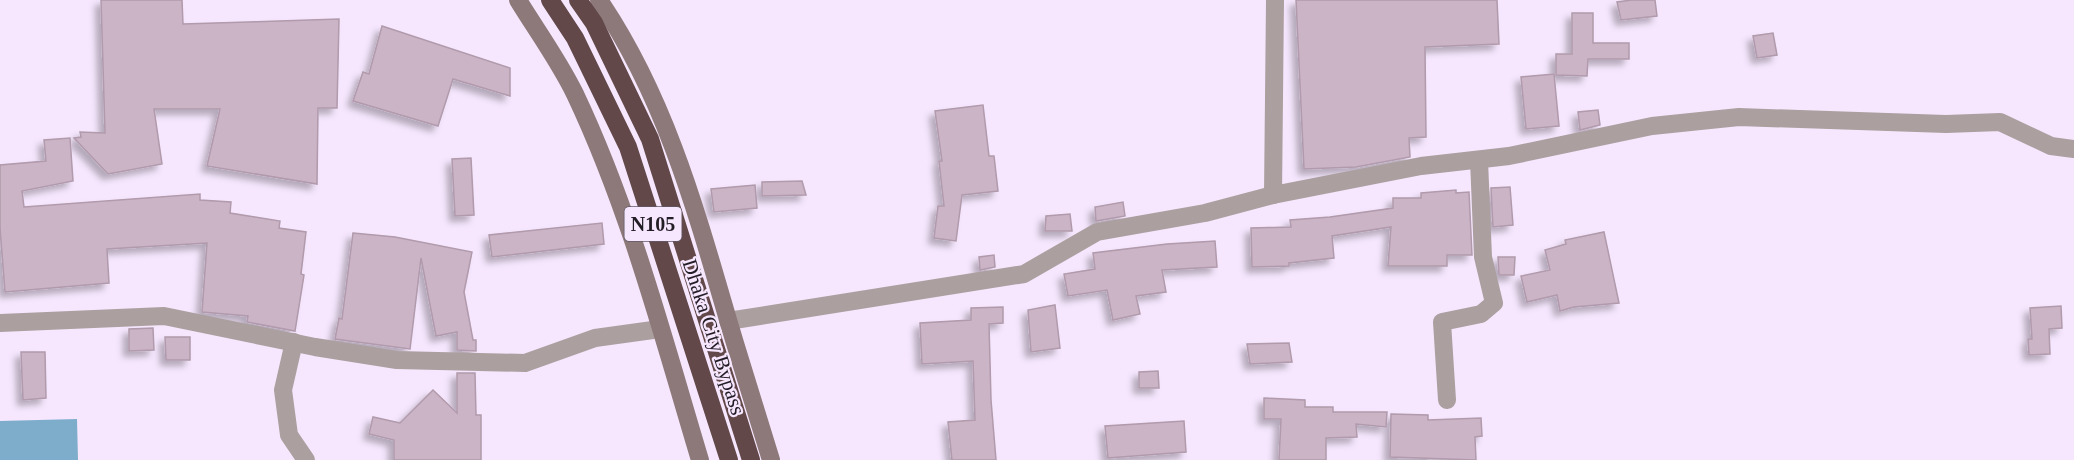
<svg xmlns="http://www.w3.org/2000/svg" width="2074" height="460" viewBox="0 0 2074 460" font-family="Georgia,serif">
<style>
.water{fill:#7eadcb}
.building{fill:#cbb4c6;stroke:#b09aab;stroke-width:1.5;filter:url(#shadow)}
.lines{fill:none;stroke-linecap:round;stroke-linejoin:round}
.street{stroke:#ac9f9f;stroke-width:18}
.secondary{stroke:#8d7979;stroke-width:18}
.highway{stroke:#624849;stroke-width:18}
.labels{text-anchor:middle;stroke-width:4.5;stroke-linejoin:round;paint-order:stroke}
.shield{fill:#f6e7fe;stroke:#625a67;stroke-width:1.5}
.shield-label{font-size:20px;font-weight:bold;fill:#231d26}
.street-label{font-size:21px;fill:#231d26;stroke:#f6e7fe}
</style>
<defs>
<filter id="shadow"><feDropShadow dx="-5.5" dy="5.5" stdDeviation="3" flood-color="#0004"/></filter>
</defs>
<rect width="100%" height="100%" fill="#f6e7fe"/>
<path class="water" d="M77 419 78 460H0V421Z"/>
<g class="building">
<path d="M101 0H182L183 24 339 19 337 108H318L317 184 207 166 220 109H154L162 164 108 174 74 138 81 137 80 132 105 133Z"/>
<path d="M1296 0H1497L1499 44 1425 47 1426 137 1409 138 1410 157 1356 167 1304 169Z"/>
<path d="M1632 0H1655L1657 16 1621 20 1617 2Z"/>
<path d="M1572 13H1593V43H1629V59H1588L1587 76 1556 75V54H1572Z"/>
<path d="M382 26 510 68V96L453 79 438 126 353 101 363 72 369 74Z"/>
<path d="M1773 33 1777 55 1757 58 1753 36Z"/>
<path d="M1554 74 1559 126 1526 129 1521 77Z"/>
<path d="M983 105 989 156H994L998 191 962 195 956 241 934 238 938 206H944L939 161H942L935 111Z"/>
<path d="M1598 110 1600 125 1580 130 1578 112Z"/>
<path d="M70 138 73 181 22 191 24 207 200 194V200L231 202 230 213 280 221 279 228 306 232 301 274 304 275 295 331 247 322 248 316 202 312 207 243 107 249 109 283 5 292 0 228V165L46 161 44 140Z"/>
<path d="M471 158 474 215 455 216 452 159Z"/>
<path d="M802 181 806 195 762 196V182Z"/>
<path d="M755 185 757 208 714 212 711 189Z"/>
<path d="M1510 187 1513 225 1493 227 1491 188Z"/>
<path d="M1456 190V193L1469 192 1472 255H1447V266H1388L1391 227 1332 236 1334 258 1289 263V266L1252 267 1251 228 1291 227 1290 220 1330 217 1393 208V198H1421V193Z"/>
<path d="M1123 202 1125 216 1096 221 1095 207Z"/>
<path d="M1070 214 1072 231H1045L1046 216Z"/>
<path d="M602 223 604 244 492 257 489 235Z"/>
<path d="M1604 232 1619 303 1574 307 1560 311 1557 295 1527 302 1521 276 1550 270 1545 250 1566 244 1565 240Z"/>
<path d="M353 233 395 237 472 252 464 292 473 340H476V351L457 350V332L436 336 421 258 410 349 335 339 339 318 342 319Z"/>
<path d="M1215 241 1217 267 1162 270 1166 292 1136 296 1140 314 1113 320 1107 290 1068 296 1064 274 1095 269 1093 253 1167 244Z"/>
<path d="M994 255 995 267 980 270 979 257Z"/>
<path d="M1498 257H1515L1514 275H1499Z"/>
<path d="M1055 305 1060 348 1031 352 1028 310Z"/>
<path d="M2061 306 2062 328 2049 329 2050 354 2029 355 2028 339H2032L2030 308Z"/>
<path d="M1003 307V323L989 324 991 400 996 460H952L948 422 975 420 973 361 922 364 920 323 971 320V308Z"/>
<path d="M153 328 154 350 129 351V329Z"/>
<path d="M165 337H190V360H166Z"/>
<path d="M1289 343 1292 362 1250 364 1247 344Z"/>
<path d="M21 352H45L46 398 23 400Z"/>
<path d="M1158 371 1159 388H1139V372Z"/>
<path d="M457 373H475L476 415H481V460H394V440L369 434 373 417 400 423 433 390 457 413Z"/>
<path d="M1264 398 1305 400V407H1333V412H1387L1386 427 1356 424 1357 437 1326 438V460H1279L1281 419H1264Z"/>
<path d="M1391 414 1428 415V420L1481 418 1482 436 1475 437 1476 460 1390 457Z"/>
<path d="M1184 421 1186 452 1108 458 1105 426Z"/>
</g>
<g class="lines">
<g class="street">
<path d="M1273 195 1275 0"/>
<path d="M728 321 1024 274 1097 232 1205 213 1273 195 1421 166 1509 156 1652 126 1739 117 1946 124 2000 122 2051 146 2074 149"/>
<path d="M0 323 164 316 315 347 397 360 525 363 595 338 660 329"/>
<path d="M294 342 283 390 289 435 306 460"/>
<path d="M1447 400 1442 322 1481 314 1494 303 1483 257 1479 160"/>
</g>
<g class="secondary">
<path d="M518 0C537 31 559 61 575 94 630 210 663 337 700 460"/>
<path d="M599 0C665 97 696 210 728 320 742 367 757 414 771 460"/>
</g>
<g class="highway">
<path d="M550 0 575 38 628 147 729 460"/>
<path d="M578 0 594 23 650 139 751 460"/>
</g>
</g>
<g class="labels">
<rect class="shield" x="624.5" y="207" width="57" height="34" rx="4.5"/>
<g class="shield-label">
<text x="653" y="231">N105</text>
</g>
<g class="street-label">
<text transform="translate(714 337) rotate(72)" y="7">Dhaka City Bypass</text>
</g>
</g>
</svg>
